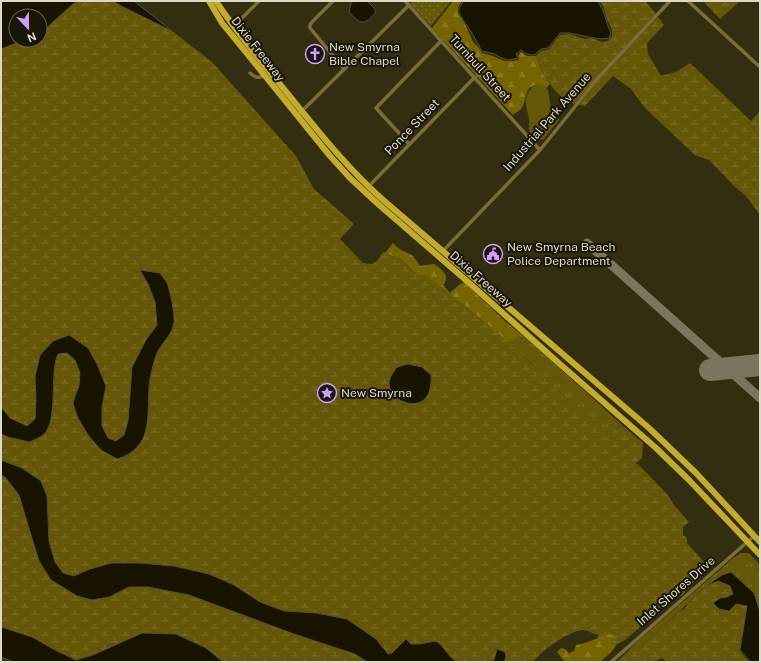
<svg xmlns="http://www.w3.org/2000/svg" width="761" height="663" viewBox="0 0 761 663" font-family="'Public Sans',sans-serif">
<style>
.grass{fill:url(#grass-tufts)}
.forest{fill:url(#forest-firs)}
.wetland{fill:url(#wetland-marsh)}
.park{fill:url(#park-dots)}
.garden{fill:#655708}
.water{fill:#191400;stroke:#544f3c}
.lines{fill:none;stroke-linecap:round;stroke-linejoin:round}
.taxiway{stroke:#7a755c;stroke-width:9}
.runway{stroke:#7a755c;stroke-width:22}
.street{stroke:#796d38;stroke-width:3.5}
.primary{stroke:#c3ab2d;stroke-width:6}
.labels{text-anchor:middle;stroke-width:4;stroke-linejoin:round;paint-order:stroke}
.poi-label{font-size:12px;fill:#dcd9c8;stroke:#19160a;text-anchor:start}
.street-label{font-size:12px;fill:#dcd9c8;stroke:#19160a}
</style>
<defs>
<pattern id="grass-tufts" width="24" height="20" patternUnits="userSpaceOnUse"><rect width="24" height="20" fill="#655708"/><path d="M3 7l-1-3M5 7V3M7 7l1-3M15 17l-1-3M17 17v-4M19 17l1-3" fill="none" stroke="#7a6f2a"/></pattern>
<pattern id="forest-firs" width="22" height="20" patternUnits="userSpaceOnUse"><rect width="22" height="20" fill="#756400"/><path d="M5 1l3.5 6h-7zM16 11l3.5 6h-7z" fill="#887a24"/></pattern>
<pattern id="wetland-marsh" width="20" height="14" patternUnits="userSpaceOnUse"><rect width="20" height="14" fill="#655708"/><path d="M1 5h8M5 5V1M11 12h8M15 12V8" fill="none" stroke="#7a6f2a"/></pattern>
<pattern id="park-dots" width="8" height="8" patternUnits="userSpaceOnUse"><rect width="8" height="8" fill="#655708"/><path d="M2 2h.1M6 6h.1" fill="none" stroke="#7a6f2a" stroke-width="1.8" stroke-linecap="round"/></pattern>
</defs>
<rect width="100%" height="100%" fill="#342e10"/>
<g class="grass">
<path d="M521 334 532 343 623 426 615 429 604 441 589 430 541 375 536 367 523 356 502 345 517 339Z"/>
<path d="M741 553H749L760 565V612L754 593 722 575 706 586 644 644 638 641 732 559Z"/>
</g>
<g class="forest">
<path d="M453 1H462L458 7V13L466 26 473 42 479 48 482 53C486 54 491 55 495 57 507 62 506 62 518 60L519 58 518 55 521 52 527 56H536L542 72 550 84 546 88C541 86 538 85 533 86 524 89 527 102 521 109 519 111 515 113 513 115L432 28Z"/>
<path d="M393 243C396 246 399 249 403 251 413 255 414 256 420 266L434 264C439 267 447 273 446 279 446 280 444 285 443 285L450 293 459 285 464 282 507 323 521 334 517 339 502 345 438 303 414 272 401 259 395 257 385 253Z"/>
<path d="M609 631 616 632 618 635V637L614 640 612 644H617L612 651 600 662H565L557 652 561 648 565 649 569 653 574 651 576 645 585 643 598 638 599 635 605 636Z"/>
</g>
<g class="wetland">
<path d="M79 1H113L121 6 172 31 212 62 296 156 314 189 354 224 340 239 363 263 372 264 377 261 383 252 395 257 401 259 415 273 427 276 472 311 505 339 520 353 523 356 536 367 546 380 605 439 615 429 623 426 643 443 642 458 636 463 644 470 667 494 674 505 689 522 683 527V535L687 538V543L705 563 691 586 687 589 682 596H676L625 640 618 644H611L614 640 618 637V635L607 634 605 636C602 636 598 635 595 634 591 633 588 630 583 630 570 630 541 651 533 662H393V660L376 639 316 613 284 611 260 602 234 585 209 574 174 566 139 563H111L74 576 63 573 55 562 49 541 47 496 22 468 1 460V434L8 437 29 442 53 403 55 361 58 354 67 353 75 360 80 373 79 386 75 396 73 404 78 418 88 435 117 459 149 408V386L153 367 158 350 169 335 173 307 167 283 160 273 140 271 148 284 155 302 157 325 146 340 132 367 128 421 124 435 116 441 108 438 102 426V407L106 386 97 364 53 341 36 401 35 419 27 426 10 418 1 407V49L24 40H40V33L43 31 73 4Z"/>
<path d="M599 1H645L656 14 597 77 575 104C556 99 541 73 536 56L541 51 549 49 560 35 569 34 585 39 589 38 594 39 602 42 608 41 612 36V30L607 19 603 6Z"/>
<path d="M703 1H740L720 19Z"/>
<path d="M658 17 664 25 647 43 648 54 661 76 676 72 690 63 751 121 760 111V215L746 196 734 186 709 160 695 155 645 108 631 89 613 76 585 106 579 105 599 79Z"/>
<path d="M1 475 5 477 19 495 28 525 39 561 51 580 77 596 109 597 129 587H148L189 595 294 634 355 654 367 662H223L206 648 176 634 143 633 93 655 76 660 55 650 32 637 1 627Z"/>
<path d="M718 581 730 586 733 594 727 597 720 598 736 604 747 606C744 621 743 635 740 650H739L749 662H667L662 658 652 662H617L638 641 644 644 682 609 683 610 687 606 686 605 706 586Z"/>
</g>
<path class="park" d="M413 1H451L431 26 410 4Z"/>
<path class="garden" d="M537 84 544 86 548 90 551 109 555 113 559 120 543 140C538 139 535 139 532 135 527 129 530 126 529 120 528 110 522 99 530 90 532 87 534 85 537 84Z"/>
<g class="water">
<path d="M1 1H79L73 4 43 31 40 33V16H16V40H24L1 49Z"/>
<path d="M113 1H134L172 31 121 6Z"/>
<path d="M354 1H367L374 8 376 12C364 26 361 25 349 12L351 3Z"/>
<path d="M464 1H597C606 12 605 21 611 33L609 38 600 39 569 33H560L548 48 541 49 534 55 527 54 521 50 516 54 518 58 508 60 501 58 495 54 482 51 472 33 463 20 459 13V8Z"/>
<path d="M140 270 160 273C162 276 165 280 167 283 170 290 175 315 174 322 173 333 164 341 159 349 156 354 154 361 153 366 151 373 149 381 149 388 147 418 153 448 117 459L101 450 88 435 78 418 73 404 75 396 79 386 80 373 75 360 67 353 58 354C49 373 59 422 43 435 39 438 34 440 29 442L8 437 1 434V407L10 418 27 426 35 419 36 401 35 376 40 355 53 341 69 335 88 348 97 364 106 386 102 407V426L108 438 116 441 124 435 128 421 132 367 146 340 157 325 155 302 148 284Z"/>
<path d="M408 364 422 367 431 375C434 423 382 401 390 379 390 377 392 375 393 373 393 373 396 369 396 368 399 366 405 365 408 364Z"/>
<path d="M1 460 22 468 41 481 47 496 49 541 55 562 63 573 74 576 90 569 111 563H139L174 566 209 574 234 585 260 602 284 611 316 613 347 619 376 639 388 654 392 653 406 639 411 644H420L436 641C445 647 448 657 457 662H432L431 661 429 662H367L355 654 294 634 189 595 148 587H129L109 597 92 600 77 596 51 580 39 561 28 525 19 495 5 477 1 475Z"/>
<path d="M731 572 754 593 760 612V662H751L740 650 747 606 736 604 729 611 719 609 713 603 720 598 727 597 733 594 730 586 718 581 706 586 722 575Z"/>
<path d="M1 627 32 637 55 650 76 660 93 655 142 633 176 634 206 648 223 662H14L1 657Z"/>
<path d="M497 649 505 652 506 657 504 662H491L494 660Z"/>
</g>
<g class="lines">
<path class="taxiway" d="M587 243 760 398"/>
<path class="runway" d="M710 370 760 365"/>
<g class="street">
<path d="M333 1 312 22 310 25V28L344 69"/>
<path d="M405 1 540 150"/>
<path d="M688 1 760 67"/>
<path d="M234 26 259 1"/>
<path d="M250 73C256 78 257 78 264 76"/>
<path d="M297 116 409 5"/>
<path d="M409 144 376 108 442 40"/>
<path d="M368 187 475 77"/>
<path d="M442 252 540 150 598 78 670 1"/>
<path d="M611 662 754 536"/>
</g>
<g class="primary">
<path d="M209 1 222 23 236 40 330 156 350 178 378 204 467 281 561 365 656 448 689 480 760 555"/>
<path d="M216 1C236 32 260 60 283 88 315 127 344 165 382 199L649 428 696 473 760 542"/>
</g>
</g>
<defs>
<symbol id="church-ring" viewBox="-11 -11 22 22"><circle r="9.5" fill="#19160a" stroke="#d09dfe" stroke-width="1.5"/><path d="M-1.2-6h2.4v3.5h3.3v2.4h-3.3V6h-2.4V-.1h-3.3v-2.4h3.3Z" fill="#d09dfe"/></symbol>
<symbol id="civic-ring" viewBox="-11 -11 22 22"><circle r="9.5" fill="#19160a" stroke="#d09dfe" stroke-width="1.5"/><path d="M-.6-6.5H3V-4.5H.6V-3L4-1V1h2V6H-6V1h2V-1L-.6-3ZM-1.2 2.5V6h2.4V2.5Z" fill="#d09dfe"/></symbol>
<symbol id="sight-ring" viewBox="-11 -11 22 22"><circle r="9.5" fill="#19160a" stroke="#d09dfe" stroke-width="1.5"/><path d="M0-6L1.8-2.2L6-1.7L2.9 1.2L3.7 5.4L0 3.3L-3.7 5.4L-2.9 1.2L-6-1.7L-1.8-2.2Z" fill="#d09dfe"/></symbol>
</defs>
<g fill-rule="evenodd">
<use href="#church-ring" x="304" y="43" width="22" height="22"/>
<use href="#civic-ring" x="482" y="243" width="22" height="22"/>
<use href="#sight-ring" x="316" y="382" width="22" height="22"/>
</g>
<g class="labels">
<g class="poi-label">
<text x="329" y="51">New Smyrna<tspan x="329" dy="14">Bible Chapel</tspan></text>
<text x="507" y="251">New Smyrna Beach<tspan x="507" dy="14">Police Department</tspan></text>
<text x="341" y="397">New Smyrna</text>
</g>
<g class="street-label">
<text transform="translate(258 49) rotate(52)" y="4">Dixie Freeway</text>
<text transform="translate(480 68) rotate(48)" y="4">Turnbull Street</text>
<text transform="translate(547 122) rotate(-49)" y="4">Industrial Park Avenue</text>
<text transform="translate(412 127) rotate(-46)" y="4">Ponce Street</text>
<text transform="translate(481 279) rotate(41)" y="4">Dixie Freeway</text>
<text transform="translate(676 591) rotate(-41)" y="4">Inlet Shores Drive</text>
</g>
</g>
<rect width="761" height="663" fill="none" stroke="#dcd9c8" stroke-width="4"/>
<g transform="translate(28 28) rotate(158)"><circle r="19" fill="#19160a" stroke="#676456"/>
<path d="M0-3L7 15L0 10L-7 15Z" fill="#d09dfe"/>
<text y="-6" font-size="11" font-weight="bold" text-anchor="middle" fill="#dcd9c8">N</text>
</g>
</svg>
